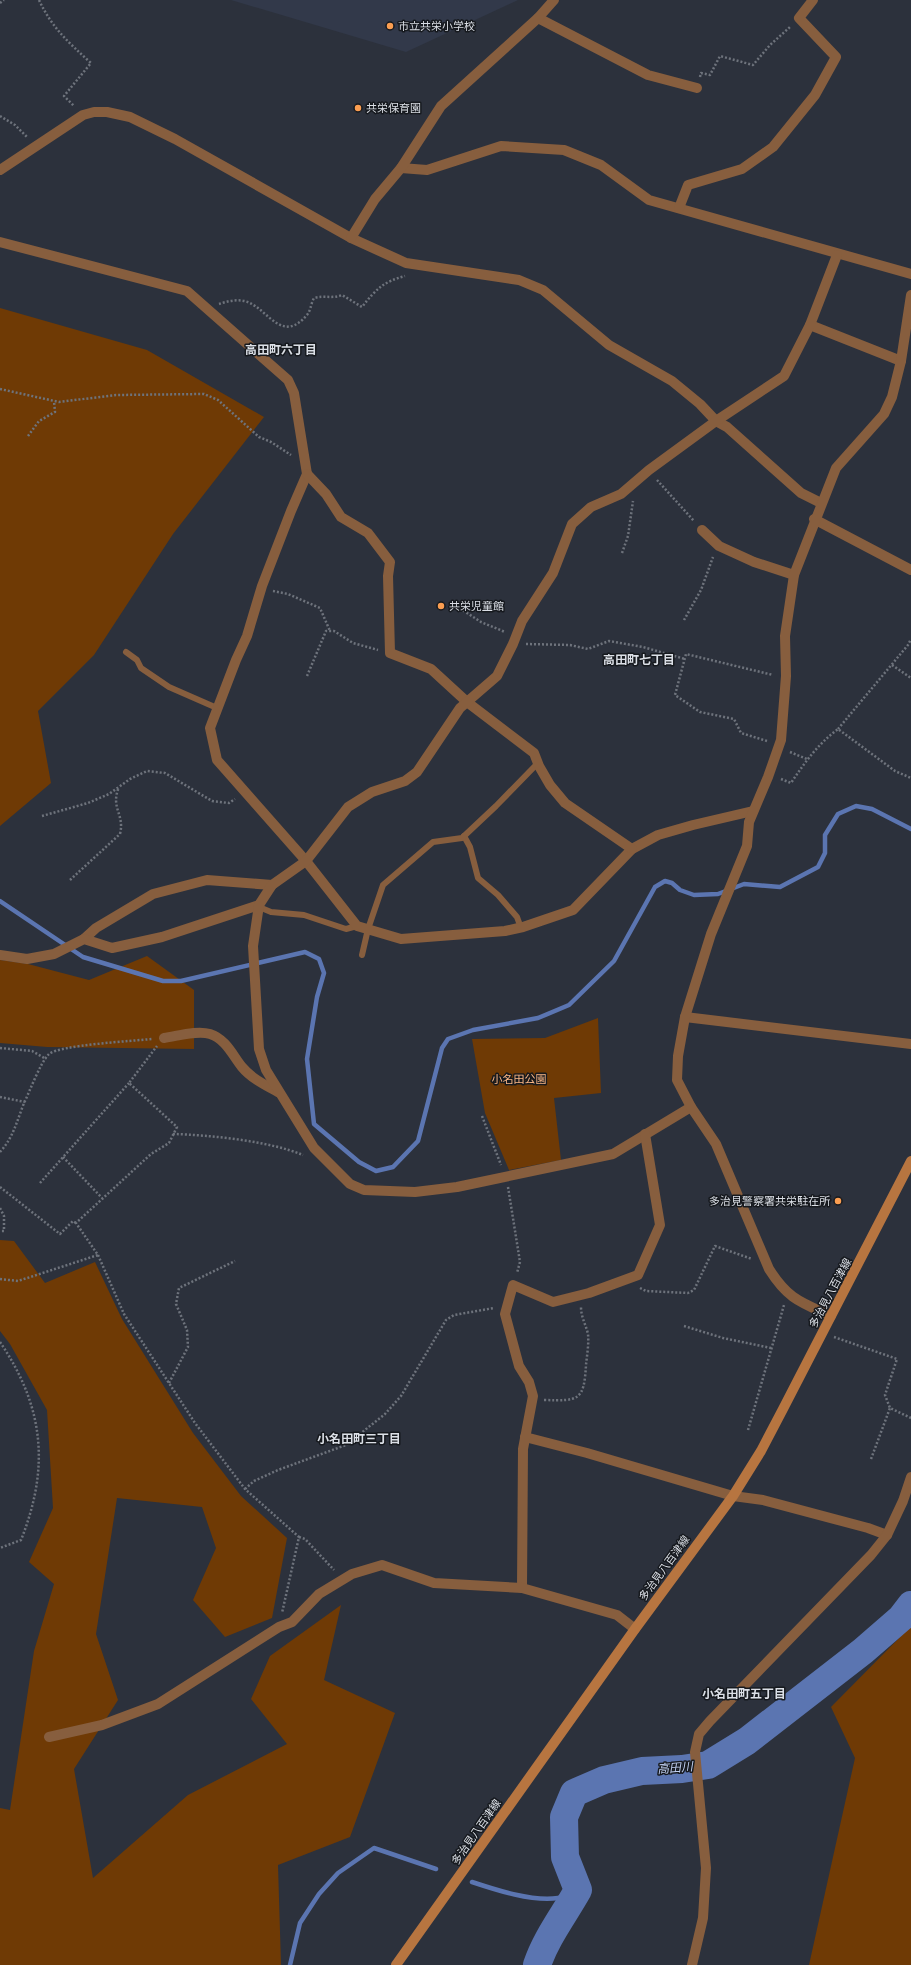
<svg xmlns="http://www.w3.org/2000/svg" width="911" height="1965" viewBox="0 0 911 1965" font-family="Raleway,'Noto Sans JP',sans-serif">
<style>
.built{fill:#32394a}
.green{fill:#6f3a05}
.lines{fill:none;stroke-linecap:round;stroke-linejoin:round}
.stream{stroke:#5b75b1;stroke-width:4.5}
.river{stroke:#5b75b1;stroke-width:28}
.path{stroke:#6e737c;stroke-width:2.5;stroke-dasharray:2 2;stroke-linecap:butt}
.lane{stroke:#875e3e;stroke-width:6}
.street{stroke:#875e3e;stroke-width:10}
.secondary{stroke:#b77540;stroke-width:10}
.poi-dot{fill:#fb9e51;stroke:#16191e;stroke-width:1.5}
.labels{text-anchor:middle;stroke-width:3;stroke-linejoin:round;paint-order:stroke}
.poi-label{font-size:11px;fill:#dbdfe6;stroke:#16191e;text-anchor:start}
.park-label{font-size:11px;fill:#fbb785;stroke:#16191e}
.street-label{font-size:11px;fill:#dbdfe6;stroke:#16191e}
.neighbourhood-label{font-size:12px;font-weight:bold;fill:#dbdfe6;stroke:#16191e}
.water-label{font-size:12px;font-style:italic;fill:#c2d2f4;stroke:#16191e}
</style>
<rect width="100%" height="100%" fill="#2c313c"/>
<path class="built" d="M231 0H518L406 52Z"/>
<g class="green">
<path d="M0 308 147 350 264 417 173 534 94 655 38 711 51 783 0 826Z"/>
<path d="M147 956 194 990V1049L47 1047 0 1043V960L28 964 89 980Z"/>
<path d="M598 1018 601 1093 554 1098 561 1160 509 1170 485 1113 472 1039 545 1038Z"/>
<path d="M0 1240 14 1241 45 1283 95 1262 122 1319 193 1433 241 1496 287 1538 272 1618 225 1637 193 1600 216 1548 202 1507 117 1498 96 1634 118 1700 74 1769 93 1878 188 1795 287 1744 251 1699 270 1656 341 1605 324 1680 395 1713 350 1837 278 1865 281 1965H0V1808L10 1810 34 1651 54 1584 29 1562 53 1508 47 1410 10 1344 0 1331Z"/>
<path d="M911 1626V1965H809L855 1758 831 1707Z"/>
</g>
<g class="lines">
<g class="stream">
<path d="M0 901 83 957 163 981H181L305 952 319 959 324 973 317 997 307 1059 314 1124 359 1162 376 1171 393 1167 418 1141 442 1048 448 1039 473 1030 538 1018 569 1005 614 961 655 887 665 881 672 883 680 890 694 895 718 894 744 884 780 887 818 867 825 853V835L838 814 856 806 872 809 911 829"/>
<path d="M472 1882C496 1890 533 1902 558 1898 564 1897 572 1893 578 1890"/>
<path d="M290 1965 300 1923 319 1894 338 1873 374 1848 436 1869"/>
</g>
<path class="river" d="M537 1965C546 1938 564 1915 578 1890L565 1857 564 1817 574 1793 604 1780 642 1771 682 1769 708 1765 747 1741 863 1651 901 1618 911 1605"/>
<g class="path">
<path d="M39 0C52 28 69 43 91 63L64 96 74 106"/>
<path d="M0 3 4 0"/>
<path d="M700 77 701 73 710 75 720 56 753 65 770 45 790 27"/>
<path d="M0 116 15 125 27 137"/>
<path d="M219 304C228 301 240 298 250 303 270 313 283 343 307 315 311 310 311 303 314 298 325 295 332 299 342 295L362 307C376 289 383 282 405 276"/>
<path d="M0 389 59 402 116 395 204 394 218 400 259 437 271 442 291 455"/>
<path d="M28 436 39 421 55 412 54 401"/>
<path d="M657 480 694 521"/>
<path d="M622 553 628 536 633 501"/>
<path d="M273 591 288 594 320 608 330 631"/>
<path d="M453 604 481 622 505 632"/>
<path d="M684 620 701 590 713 557"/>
<path d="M526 644 570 645 588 649 609 641 643 647 685 659"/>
<path d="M892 665 911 678"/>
<path d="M307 676 326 631H334L353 643 378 650"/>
<path d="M838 729 908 645 911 639"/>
<path d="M767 741 741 733 734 719 700 712 675 695 686 654 773 675"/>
<path d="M790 752 807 759"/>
<path d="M781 779 791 783C805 762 818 744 838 729L895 771 911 778"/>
<path d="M42 816 88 803 109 794 130 779 147 771 165 773 212 801 229 803 235 799"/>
<path d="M70 880 120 834C125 814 110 808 119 787"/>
<path d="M0 1048 32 1051 46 1059"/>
<path d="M0 1097 25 1102"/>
<path d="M482 1116 501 1165"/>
<path d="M173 1134C210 1135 269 1141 303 1155"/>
<path d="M0 1152C13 1138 17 1121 24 1103 30 1091 40 1063 49 1054 60 1045 133 1041 152 1039"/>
<path d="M63 1157 102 1198"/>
<path d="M40 1183 129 1083"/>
<path d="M0 1187 60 1234 73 1221 76 1223"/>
<path d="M508 1187 520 1262 517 1273"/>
<path d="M0 1208 4 1216V1231H0"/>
<path d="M98 1255 124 1314 195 1423 245 1489 299 1537 282 1613"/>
<path d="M0 1279 18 1281 98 1255 76 1223 151 1154 169 1143 177 1127 129 1083 157 1046"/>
<path d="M640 1288 646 1291 688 1293 694 1290 715 1246 752 1259"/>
<path d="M684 1326 723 1338 771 1348"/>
<path d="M834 1337 897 1359 885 1395 890 1408 911 1418"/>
<path d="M0 1342C44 1407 50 1467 21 1540L0 1548"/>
<path d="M169 1383 188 1347 187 1330 176 1304 179 1288 235 1261"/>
<path d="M544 1400C579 1401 584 1401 586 1365 587 1355 589 1344 588 1334 586 1325 581 1317 581 1307"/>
<path d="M748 1430 784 1305"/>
<path d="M871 1459 890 1408"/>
<path d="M245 1489 254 1481 278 1470 346 1445 385 1414 401 1396 446 1320 454 1315 494 1308"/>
<path d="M299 1537 305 1539 334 1570"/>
</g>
<g class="lane">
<path d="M126 652 137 660 141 668 169 687 217 708"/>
<path d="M464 836 470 847 478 878 498 895 517 917 521 928"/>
<path d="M259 907 271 912 304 915 346 929 357 926"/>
<path d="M362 955 368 929 383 885 433 842 462 838 496 806 538 763"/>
</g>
<g class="street">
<path d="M538 18 648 75 697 88"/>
<path d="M401 168 427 170 501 146 564 150 601 165 649 200 911 274"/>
<path d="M0 170 83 115 94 112H107L130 117 175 139 351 238 406 263 519 280 543 290 609 345 672 381 700 404 716 421 727 427 801 493 821 503"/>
<path d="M679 208 688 185 742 169 773 147 815 95 836 57 799 18 813 0"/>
<path d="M351 238 375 199 401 168 441 106 538 18 554 0"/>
<path d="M0 242 187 291 288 380 294 393 307 474 291 511 262 586 247 636 236 660 210 728 217 760 306 861 357 926 401 939 505 931 523 927 573 910 632 849 658 835 693 825 753 811"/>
<path d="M810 325 901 361"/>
<path d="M307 474 326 494 341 517 368 533 390 562 388 576 390 653 431 669 467 702 534 753 539 766 550 785 565 803 632 849"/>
<path d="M814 519 911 570"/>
<path d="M702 530 719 546 754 562 794 575"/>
<path d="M84 939 96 928 153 894 207 880 272 885"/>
<path d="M0 955 27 959 54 954 84 939 112 948 162 937 259 905"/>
<path d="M685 1017 911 1044"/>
<path d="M164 1038C178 1036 197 1030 210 1034 226 1039 233 1056 242 1067 251 1078 265 1085 278 1092"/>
<path d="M691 1107 613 1154 457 1187 415 1192 364 1190 350 1184 314 1148 266 1070 259 1049 253 946 259 905 272 885 306 861 348 807 372 792 405 781 417 772 460 708 497 676 513 644 522 621 553 573 572 524 591 507 621 494 649 470 716 421 784 376 810 325 837 255"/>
<path d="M831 1316C800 1302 788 1299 769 1269L716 1144 691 1107 677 1080 678 1056 685 1017 711 934 747 846 749 822 768 777 781 740 786 676 785 636 794 575 836 468 884 414 892 397 901 361 911 295"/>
<path d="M525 1437 587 1453 733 1496 763 1500 868 1528 887 1535"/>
<path d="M522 1588 523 1449 533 1396 529 1382 519 1366 505 1314 513 1285 553 1302 589 1293 638 1275 660 1225 645 1134"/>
<path d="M49 1737 102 1725 158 1704 279 1627 292 1622 319 1594 352 1574 382 1565 434 1583 522 1588 617 1615 635 1629"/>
<path d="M692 1965 703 1918 706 1868 695 1752 699 1734 710 1721 871 1555 887 1535 903 1501 911 1477"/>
</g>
<path class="secondary" d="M396 1965 635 1629 733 1496 761 1451 783 1409 911 1161"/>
</g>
<g class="poi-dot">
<circle cx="390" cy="26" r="4"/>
<circle cx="358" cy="108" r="4"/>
<circle cx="441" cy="606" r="4"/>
<circle cx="838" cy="1201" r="4"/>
</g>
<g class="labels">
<g class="poi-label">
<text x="398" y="30">市立共栄小学校</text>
<text x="366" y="112">共栄保育園</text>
<text x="449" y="610">共栄児童館</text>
<text x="830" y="1205" text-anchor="end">多治見警察署共栄駐在所</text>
</g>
<g class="park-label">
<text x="519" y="1083">小名田公園</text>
</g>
<g class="street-label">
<text transform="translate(830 1293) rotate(-62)" y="4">多治見八百津線</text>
<text transform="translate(664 1568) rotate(-54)" y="4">多治見八百津線</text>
<text transform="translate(476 1832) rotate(-55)" y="4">多治見八百津線</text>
</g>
<g class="neighbourhood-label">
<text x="281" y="354">高田町六丁目</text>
<text x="639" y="664">高田町七丁目</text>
<text x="359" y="1443">小名田町三丁目</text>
<text x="744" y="1698">小名田町五丁目</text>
</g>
<g class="water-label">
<text transform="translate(675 1768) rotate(-5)" y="4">高田川</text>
</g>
</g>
</svg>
